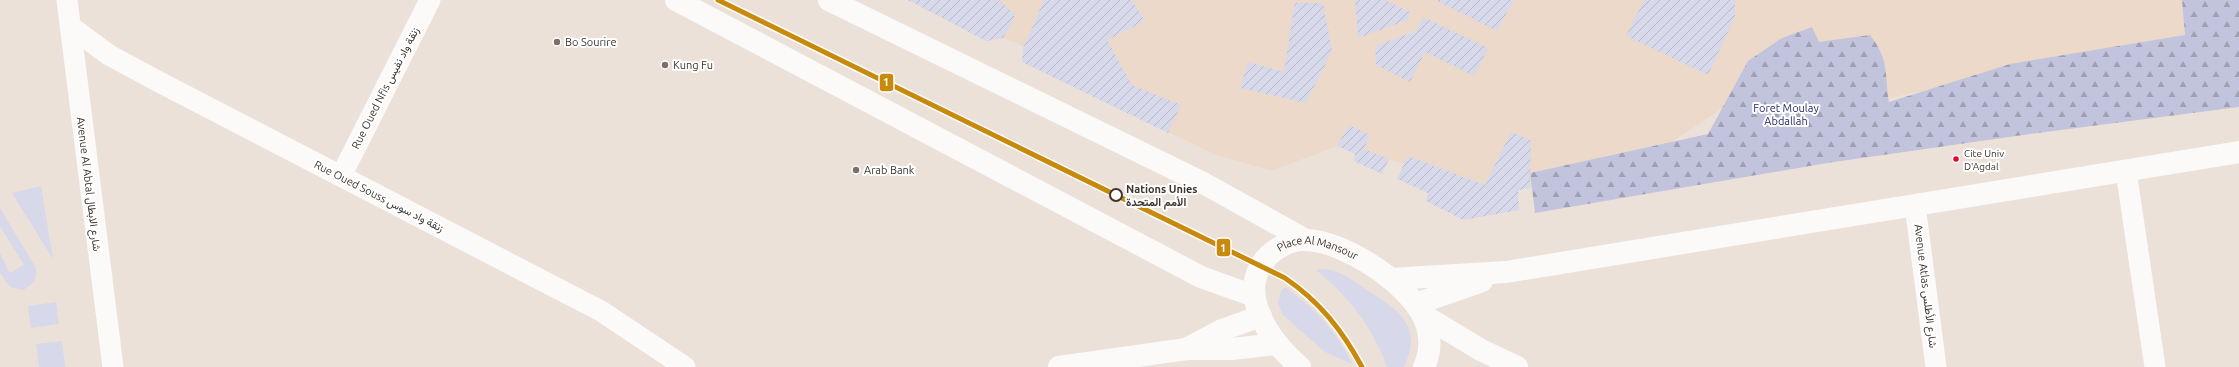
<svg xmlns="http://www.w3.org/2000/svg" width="2239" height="367" viewBox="0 0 2239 367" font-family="Ubuntu,Vazirmatn,sans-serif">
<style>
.built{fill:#ecd9ca}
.green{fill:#d7d8ea}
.forest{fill:url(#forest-firs)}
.garden{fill:url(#garden-furrows)}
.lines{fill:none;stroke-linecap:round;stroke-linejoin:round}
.street{stroke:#fcfaf9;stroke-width:21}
.secondary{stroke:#fcfaf9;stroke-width:22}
.primary{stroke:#fcfaf9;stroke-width:22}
.tram-1-casing{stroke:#fff;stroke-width:8}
.tram-1{stroke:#c88a0c;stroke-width:5}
.poi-dot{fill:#7a716a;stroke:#fff;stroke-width:1.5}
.bus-dot{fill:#e4002b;stroke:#fff;stroke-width:1.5}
.stop-dot{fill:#fff;stroke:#3d352f;stroke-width:2}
.labels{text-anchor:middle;stroke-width:4;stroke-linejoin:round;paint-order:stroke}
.bus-label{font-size:10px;fill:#3d352f;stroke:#fff;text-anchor:start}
.poi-label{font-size:11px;fill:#3d352f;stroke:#fff;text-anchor:start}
.street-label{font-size:11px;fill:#3d352f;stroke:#fff}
.park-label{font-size:11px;fill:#1c235f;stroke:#fff}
.stop-label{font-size:11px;font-weight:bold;fill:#3d352f;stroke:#fff;text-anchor:start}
.line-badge{stroke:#fff;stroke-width:1.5}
.badge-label{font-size:11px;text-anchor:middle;font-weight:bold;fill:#fff}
</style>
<defs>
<pattern id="forest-firs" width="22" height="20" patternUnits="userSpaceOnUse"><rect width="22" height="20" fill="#c2c4dd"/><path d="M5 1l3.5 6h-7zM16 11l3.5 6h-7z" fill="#9fa0b4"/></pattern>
<pattern id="garden-furrows" width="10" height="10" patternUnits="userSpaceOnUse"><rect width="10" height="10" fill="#d7d8ea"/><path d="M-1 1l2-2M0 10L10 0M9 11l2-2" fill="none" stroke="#b9bac9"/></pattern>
</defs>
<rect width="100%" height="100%" fill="#ece1d9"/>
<path class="built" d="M908 0H2182L2185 35 1847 107 1748 61 1723 108 1670 143 1530 188 1485 185 1337 146 1272 171 1216 155 1022 62 1023 46 1003 38 986 41Z"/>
<g class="green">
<path d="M41 186 53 259 12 193Z"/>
<path d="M0 208 36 268C37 280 33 285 23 290L10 287 0 273V253L10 273 24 265 0 226Z"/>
<path d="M1326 269C1342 272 1354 281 1367 290 1398 310 1424 326 1404 367H1387C1373 327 1348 296 1316 270Z"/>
<path d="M1285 287C1314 308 1337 331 1352 364L1325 352 1283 315 1278 303 1281 291Z"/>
<path d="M56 302 59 324 31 328 28 306Z"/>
<path d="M62 341 65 367H39L36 344Z"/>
</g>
<path class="forest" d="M2182 0H2239V107L2030 134 1827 163 1535 213 1530 173 1708 134 1748 61 1782 38 1812 27 1819 42 1870 35C1890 61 1884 72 1889 102L2010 64 2185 35Z"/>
<g class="garden">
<path d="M908 0H999L1014 14V20L1003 38 986 41Z"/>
<path d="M1044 0H1132L1145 21 1107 40 1132 85 1181 105 1168 133 1022 62 1024 46Z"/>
<path d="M1355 0H1385L1410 12 1408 20 1358 38Z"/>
<path d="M1435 0H1514L1497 31Z"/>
<path d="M1644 0H1735V17L1708 75 1626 36Z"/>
<path d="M1295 3H1323L1332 51 1306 103 1240 88 1248 62 1284 72Z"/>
<path d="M1423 17 1488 48 1474 76 1425 52 1410 82 1376 65 1375 46 1416 31Z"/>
<path d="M1349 125 1370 135 1364 149 1389 159 1382 174 1354 161 1355 154 1337 146Z"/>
<path d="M1511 132 1531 140 1530 188 1518 190 1519 210 1463 220 1426 201 1428 193 1397 179 1408 156 1485 185Z"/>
</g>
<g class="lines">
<g class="street">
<path d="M67 0 113 367"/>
<path d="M71 27 109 55 163 84 601 311 685 367"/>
<path d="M2126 171 2155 367"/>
<path d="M341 176 430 0"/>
<path d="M1915 205 1936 367"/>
</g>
<g class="secondary">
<path d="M1391 279 1506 272 2239 152"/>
<path d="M1416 304 1482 281"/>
<path d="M1188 348 1222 330 1261 316"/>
<path d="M1059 367 1187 349H1232L1277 344"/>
</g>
<g class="primary">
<path d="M676 0 1201 277 1254 296"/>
<path d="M829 0 1205 184 1306 240"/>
<path d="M1423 315 1481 350 1517 367"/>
<path id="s1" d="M1300 367C1270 341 1233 291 1269 255 1279 246 1292 240 1305 240 1344 240 1416 287 1427 326 1431 340 1430 354 1424 367"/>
</g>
<defs>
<path id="tram-1" d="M718 0 1285 278C1320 302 1342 330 1362 367"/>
</defs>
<use href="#tram-1" class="tram-1-casing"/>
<use href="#tram-1" class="tram-1"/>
</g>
<g class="poi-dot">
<circle cx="557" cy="42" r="4"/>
<circle cx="665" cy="65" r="4"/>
<circle cx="856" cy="170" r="4"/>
</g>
<circle class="bus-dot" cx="1956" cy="159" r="3.5"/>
<circle class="stop-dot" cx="1116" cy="195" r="6"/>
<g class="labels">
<g class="bus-label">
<text x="1964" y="157">Cite Univ<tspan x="1964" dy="13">D'Agdal</tspan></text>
</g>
<g class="poi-label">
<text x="565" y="46">Bo Sourire</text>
<text x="673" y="69">Kung Fu</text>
<text x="864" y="174">Arab Bank</text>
</g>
<g class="street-label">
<text transform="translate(385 88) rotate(-63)" y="4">Rue Oued Nfis زنقة واد نفيس</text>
<text transform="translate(89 184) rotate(83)" y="4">Avenue Al Abtal شارع الابطال</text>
<text transform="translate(379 196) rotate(27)" y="4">Rue Oued Souss زنقة واد سوس</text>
<text dy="4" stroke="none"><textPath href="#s1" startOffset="184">Place Al Mansour</textPath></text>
<text transform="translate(1926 286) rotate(83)" y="4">Avenue Atlas شارع الأطلس</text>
</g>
<g class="park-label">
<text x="1786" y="112">Foret Moulay<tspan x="1786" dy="13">Abdallah</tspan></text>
</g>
<g class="stop-label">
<text x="1126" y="193">Nations Unies<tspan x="1126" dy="13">الأمم المتحدة</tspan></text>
</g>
</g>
<g class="line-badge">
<rect x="879" y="73" width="15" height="19" rx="4" fill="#c88a0c"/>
<rect x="1216" y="238" width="15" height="19" rx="4" fill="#c88a0c"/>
</g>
<g class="badge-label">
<text x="886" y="86">1</text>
<text x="1223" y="252">1</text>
</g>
</svg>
